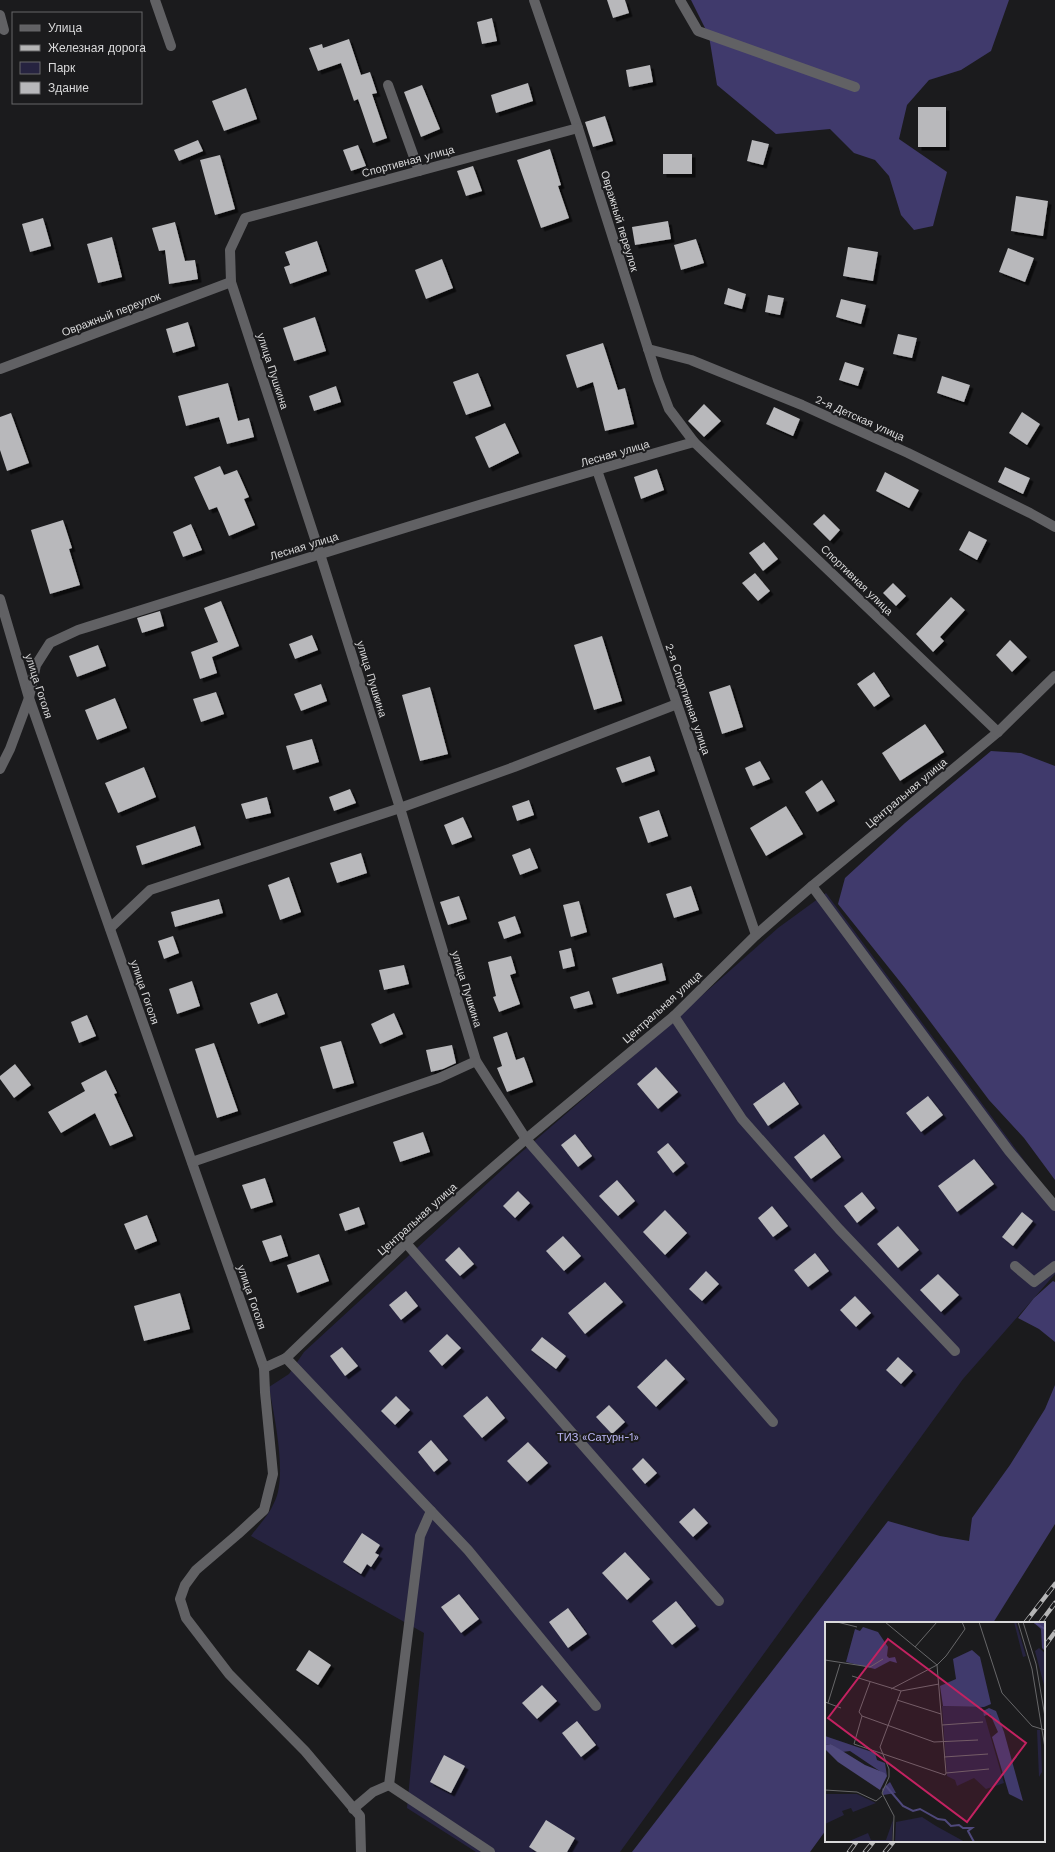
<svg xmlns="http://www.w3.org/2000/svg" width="1055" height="1852" viewBox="0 0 1055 1852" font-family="'Work Sans',sans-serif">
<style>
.green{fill:#262340}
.forest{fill:#403a6c}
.building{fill:#b8b8bb;filter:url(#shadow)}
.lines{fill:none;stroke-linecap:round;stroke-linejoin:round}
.minor{stroke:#616164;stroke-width:10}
.rail-casing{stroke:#b5b5b6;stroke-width:4.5}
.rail{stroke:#1b1b1d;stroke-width:3;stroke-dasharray:9;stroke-linecap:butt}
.labels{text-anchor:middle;stroke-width:4;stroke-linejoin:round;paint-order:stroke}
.street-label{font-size:11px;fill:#d9d9da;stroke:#1b1b1d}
.park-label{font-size:11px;fill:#bcb8f7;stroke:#1b1b1d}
.inset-river{fill:none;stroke:#4f497c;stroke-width:2}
.inset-road{fill:none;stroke:#676769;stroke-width:1}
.view{fill:#c32261;fill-opacity:0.15;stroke:#c32261;stroke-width:2}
.inset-edge{fill:none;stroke:#d9d9da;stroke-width:2}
</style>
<defs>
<filter id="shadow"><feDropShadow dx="3.5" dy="3.5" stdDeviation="0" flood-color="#0009"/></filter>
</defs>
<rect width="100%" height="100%" fill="#1b1b1d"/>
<path class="green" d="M826 893 1055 1202V1274L963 1379 620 1852H476L407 1808 424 1633 251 1536C258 1526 269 1515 274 1503 288 1477 274 1416 269 1387L289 1374 304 1352 517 1156 646 1045 778 928Z"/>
<g class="forest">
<path d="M691 0H1009L991 51 961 70 929 80 907 105 899 139 947 172 933 226 914 230 901 215 889 176 875 160 854 153 830 129 776 134 717 85 709 36Z"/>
<path d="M991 751 1021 753 1055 766V1180L1024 1138 989 1100 905 988 838 904 845 878 905 823Z"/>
<path d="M1053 1281 1055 1282V1342L1039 1329 1018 1318 1034 1298Z"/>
<path d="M1055 1385V1524L993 1623H826V1830L810 1852H632L888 1521 940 1536 969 1541 972 1518 1010 1465 1045 1409Z"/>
</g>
<g class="building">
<path d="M607 0H625L629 13 613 18Z"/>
<path d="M492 18 497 41 482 44 477 22Z"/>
<path d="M349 39 361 75 370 72 377 93 372 94 387 138 373 143 358 99 354 101 341 63 318 71 309 48 322 44 323 48Z"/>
<path d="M650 65 653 82 629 87 626 70Z"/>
<path d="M528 83 533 101 496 113 491 95Z"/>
<path d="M422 85 440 129 421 137 404 92Z"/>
<path d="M246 88 257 119 224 131 212 101Z"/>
<rect x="918" y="107" width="28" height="40"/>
<path d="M605 116 613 141 593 147 585 122Z"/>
<path d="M198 140 203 151 179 161 174 150Z"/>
<path d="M752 140 769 144 763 165 747 161Z"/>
<path d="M358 145 366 166 351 171 343 150Z"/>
<path d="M550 149 561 185 558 186 569 218 541 228 517 160Z"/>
<rect x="663" y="154" width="29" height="20"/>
<path d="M220 155 235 209 215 215 200 160Z"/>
<path d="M473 166 482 191 466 196 457 171Z"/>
<path d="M1016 196 1048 201 1043 236 1011 231Z"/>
<path d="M43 218 51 246 30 252 22 224Z"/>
<path d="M668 221 671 239 635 245 632 227Z"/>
<path d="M175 222 185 261 195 260 198 279 169 284 165 250 159 251 152 228Z"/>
<path d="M112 237 122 277 98 283 87 244Z"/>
<path d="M696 239 704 263 681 270 674 245Z"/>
<path d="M317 241 327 271 290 284 284 267 290 265 285 252Z"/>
<path d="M848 247 878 252 873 281 843 276Z"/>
<path d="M1008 248 1034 258 1025 282 999 272Z"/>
<path d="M442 259 453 288 426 299 415 270Z"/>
<path d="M728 288 746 294 742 309 724 304Z"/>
<path d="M768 295 784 298 780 315 765 312Z"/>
<path d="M841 299 866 305 861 324 836 317Z"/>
<path d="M315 317 326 351 294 361 283 328Z"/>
<path d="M188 322 195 346 173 353 166 329Z"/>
<path d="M898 334 917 338 912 358 893 354Z"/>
<path d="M603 343 618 390 625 388 634 424 605 431 593 382 577 388 566 355Z"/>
<path d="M845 362 864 368 858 386 839 380Z"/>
<path d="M478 373 491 406 466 415 453 382Z"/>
<path d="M942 376 970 385 964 402 937 393Z"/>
<path d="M228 383 238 421 249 418 254 437 227 444 219 417 186 426 178 396Z"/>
<path d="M336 386 341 402 314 411 309 396Z"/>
<path d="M704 404 721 421 704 437 688 421Z"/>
<path d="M774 407 800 419 793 436 766 424Z"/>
<path d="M1022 412 1040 424 1027 445 1009 433Z"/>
<path d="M11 413 29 463 7 471 0 450V417Z"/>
<path d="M505 423 519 453 489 468 475 437Z"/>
<path d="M220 466 224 475 237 470 249 497 244 499 255 525 229 536 217 507 209 510 194 477Z"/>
<path d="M1005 467 1030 478 1023 494 998 482Z"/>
<path d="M657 469 664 490 641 499 634 477Z"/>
<path d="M885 472 919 490 909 508 876 491Z"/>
<path d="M824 514 840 530 830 541 813 524Z"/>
<path d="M63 520 72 548 69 549 80 585 50 594 31 530Z"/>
<path d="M191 524 202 550 183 557 173 532Z"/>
<path d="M969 531 987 540 977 560 959 550Z"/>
<path d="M764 542 778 559 763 571 749 553Z"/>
<path d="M755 573 770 591 758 601 742 583Z"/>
<path d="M893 583 906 596 896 606 883 593Z"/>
<path d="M951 597 965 610 940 637 944 641 933 652 916 634Z"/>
<path d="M221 601 239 646 212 657 217 673 200 679 191 652 218 642 204 608Z"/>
<path d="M160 611 164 626 142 633 137 618Z"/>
<path d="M312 635 318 650 295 659 289 644Z"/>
<path d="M602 636 622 701 594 710 574 645Z"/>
<path d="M1010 640 1027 657 1012 672 996 655Z"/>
<path d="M98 645 106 666 77 677 69 656Z"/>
<path d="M874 672 890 696 874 707 857 684Z"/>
<path d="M321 684 327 701 301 711 294 694Z"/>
<path d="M730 685 743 727 722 734 709 692Z"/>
<path d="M430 687 448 754 420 761 402 695Z"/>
<path d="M216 692 224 714 201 722 193 699Z"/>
<path d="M115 698 127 728 97 740 85 710Z"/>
<path d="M925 724 944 752 900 781 882 753Z"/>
<path d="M312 739 319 762 293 770 286 746Z"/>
<path d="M650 756 655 771 622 783 616 768Z"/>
<path d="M760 761 770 779 753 786 745 768Z"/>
<path d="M144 767 156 797 118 813 105 783Z"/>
<path d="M822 780 835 801 817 812 805 792Z"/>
<path d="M350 789 356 803 334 811 329 797Z"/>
<path d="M267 797 271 813 246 819 241 804Z"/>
<path d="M529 800 534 815 517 821 512 806Z"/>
<path d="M786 806 803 834 766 856 750 828Z"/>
<path d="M659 810 668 836 648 843 639 817Z"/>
<path d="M463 817 472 837 452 845 444 825Z"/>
<path d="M195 826 201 845 142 865 136 846Z"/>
<path d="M530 848 538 868 520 875 512 855Z"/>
<path d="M361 853 367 873 337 883 330 863Z"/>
<path d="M289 877 301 912 280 920 268 885Z"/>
<path d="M691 886 699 910 674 918 666 894Z"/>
<path d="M459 896 467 919 448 925 440 902Z"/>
<path d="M219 899 223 913 175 927 171 912Z"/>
<path d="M579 901 587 932 571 937 563 905Z"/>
<path d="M515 916 521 933 504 939 498 922Z"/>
<path d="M173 936 179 953 164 959 158 941Z"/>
<path d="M571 948 575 966 563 969 559 951Z"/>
<path d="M511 956 516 973 510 975 520 1004 499 1012 493 997 496 996 488 962Z"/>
<path d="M662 963 666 980 617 994 612 978Z"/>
<path d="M404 965 409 984 384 990 379 970Z"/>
<path d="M192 981 200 1006 177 1014 169 989Z"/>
<path d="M589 991 593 1004 574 1009 570 997Z"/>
<path d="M277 993 285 1014 258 1024 250 1003Z"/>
<path d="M394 1013 403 1034 380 1044 371 1024Z"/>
<path d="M87 1015 96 1036 79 1043 71 1022Z"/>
<path d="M507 1032 516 1060 524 1057 533 1082 507 1092 497 1068 502 1066 493 1037Z"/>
<path d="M341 1041 354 1083 333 1089 320 1047Z"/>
<path d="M214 1043 238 1111 217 1118 195 1049Z"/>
<path d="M452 1045 456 1063 443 1069 431 1072 426 1050Z"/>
<path d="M15 1064 31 1085 14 1098 0 1079V1076Z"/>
<path d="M656 1067 678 1092 658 1109 637 1084Z"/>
<path d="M106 1070 117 1093 114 1094 133 1136 110 1146 95 1113 61 1133 48 1112 85 1091 81 1083Z"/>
<path d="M784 1082 799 1104 768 1126 753 1104Z"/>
<path d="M928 1096 943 1115 921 1132 906 1113Z"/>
<path d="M423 1132 430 1152 400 1162 393 1142Z"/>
<path d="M575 1134 592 1156 578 1167 561 1145Z"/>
<path d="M824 1134 841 1157 811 1179 794 1157Z"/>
<path d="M668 1143 685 1163 673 1173 657 1152Z"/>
<path d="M974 1159 994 1184 957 1212 938 1186Z"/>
<path d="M265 1178 273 1202 251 1209 242 1185Z"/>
<path d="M617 1180 635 1201 618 1216 599 1196Z"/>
<path d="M518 1191 530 1203 515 1218 503 1206Z"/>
<path d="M862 1192 875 1208 857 1223 844 1206Z"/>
<path d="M772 1206 788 1226 773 1237 758 1218Z"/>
<path d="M359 1207 365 1224 345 1231 339 1214Z"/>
<path d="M665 1210 687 1233 665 1255 643 1232Z"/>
<path d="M1022 1212 1033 1221 1013 1246 1002 1237Z"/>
<path d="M147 1215 157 1241 135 1250 124 1224Z"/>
<path d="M898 1226 919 1250 898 1268 877 1244Z"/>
<path d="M281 1235 288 1256 270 1262 262 1241Z"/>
<path d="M563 1236 581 1256 564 1271 546 1251Z"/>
<path d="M459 1247 474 1264 460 1276 445 1260Z"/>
<path d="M815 1253 829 1271 808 1287 794 1270Z"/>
<path d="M319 1254 329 1281 297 1293 287 1265Z"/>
<path d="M706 1271 719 1284 702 1301 689 1289Z"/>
<path d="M938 1274 959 1295 941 1312 920 1290Z"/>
<path d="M605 1282 623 1302 585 1334 568 1313Z"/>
<path d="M406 1291 418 1306 401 1320 389 1305Z"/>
<path d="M180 1293 190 1329 144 1341 134 1306Z"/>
<path d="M855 1296 871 1313 856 1327 840 1310Z"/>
<path d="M447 1334 461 1348 442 1366 429 1351Z"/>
<path d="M542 1337 566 1356 556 1369 531 1350Z"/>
<path d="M342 1347 358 1366 345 1376 330 1356Z"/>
<path d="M898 1357 913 1371 901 1384 886 1370Z"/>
<path d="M666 1359 685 1379 656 1407 637 1387Z"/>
<path d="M396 1396 410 1410 395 1425 381 1411Z"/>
<path d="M487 1396 505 1418 482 1438 463 1416Z"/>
<path d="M609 1405 625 1422 612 1434 596 1417Z"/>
<path d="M431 1440 448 1460 434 1472 418 1452Z"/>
<path d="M528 1442 548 1463 527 1482 507 1461Z"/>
<path d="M643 1458 657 1473 645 1484 632 1469Z"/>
<path d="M694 1508 708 1523 693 1537 679 1522Z"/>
<path d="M362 1533 380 1545 375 1553 379 1555 371 1567 367 1564 361 1574 343 1562Z"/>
<path d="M625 1552 650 1579 627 1600 602 1573Z"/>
<path d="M459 1594 479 1619 461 1633 441 1607Z"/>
<path d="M676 1601 696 1626 672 1645 652 1621Z"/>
<path d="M568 1608 587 1634 568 1648 549 1622Z"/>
<path d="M309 1650 331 1665 318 1685 296 1670Z"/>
<path d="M542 1685 557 1701 537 1719 522 1703Z"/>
<path d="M577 1721 596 1745 581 1757 562 1733Z"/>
<path d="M444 1755 465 1766 451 1793 430 1782Z"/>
<path d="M546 1820 575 1838 567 1852H537L529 1847Z"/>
</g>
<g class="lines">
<g class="minor">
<path d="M155 0 171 46"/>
<path d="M534 0 578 128 658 380 669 409 694 442"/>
<path d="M680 0 698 31 855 87"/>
<path d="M0 15 4 30"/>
<path d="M388 85 419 171"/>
<path d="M578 128 245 218 230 250 231 282 320 554 400 808 476 1061 526 1139 773 1422"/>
<path d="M648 349 691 360 802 405 908 453 1030 513 1055 527"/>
<path d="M0 369 231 282"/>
<path d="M597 470 756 935"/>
<path d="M0 599 29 698 264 1368 286 1358 406 1243 526 1139 674 1016 756 935 812 886 998 732 1055 676"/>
<path d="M0 769 10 749 29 698 36 665 50 643 78 630C283 566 488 500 694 442L998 732"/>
<path d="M812 886 1009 1151 1055 1206"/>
<path d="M110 928 150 890 400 808 514 767 677 704"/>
<path d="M674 1016 742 1119 839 1229 955 1351"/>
<path d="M192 1162 439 1078 476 1061"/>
<path d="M406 1243 719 1601"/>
<path d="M1015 1266 1034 1282 1055 1266"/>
<path d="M286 1358 468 1550 596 1706"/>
<path d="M264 1368 265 1392 273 1474 264 1510 238 1534 196 1570 185 1585 180 1599 186 1618 229 1674 305 1751 360 1816 361 1852"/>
<path d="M389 1785 490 1852"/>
<path d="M353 1809 373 1792 389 1785 420 1536 431 1511"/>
</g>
<defs>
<g id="rail">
<path d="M1025 1623 1055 1584"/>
<path d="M1040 1623 1055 1603"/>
<path d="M1044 1647 1055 1632"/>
<path d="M849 1852 857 1841"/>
<path d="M865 1852 874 1841"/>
<path d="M885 1852 894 1841"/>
</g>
</defs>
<use href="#rail" class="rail-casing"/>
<use href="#rail" class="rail"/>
</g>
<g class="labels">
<g class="street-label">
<text transform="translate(408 161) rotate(-15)" y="4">Спортивная улица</text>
<text transform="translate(620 221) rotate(73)" y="4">Овражный переулок</text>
<text transform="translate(111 314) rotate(-21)" y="4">Овражный переулок</text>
<text transform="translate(273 371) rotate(72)" y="4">улица Пушкина</text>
<text transform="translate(860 418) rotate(24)" y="4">2-я Детская улица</text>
<text transform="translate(615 453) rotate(-16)" y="4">Лесная улица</text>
<text transform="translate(304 546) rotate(-17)" y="4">Лесная улица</text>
<text transform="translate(857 580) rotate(44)" y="4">Спортивная улица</text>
<text transform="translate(372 679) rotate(73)" y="4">улица Пушкина</text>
<text transform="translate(39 686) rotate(72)" y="4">улица Гоголя</text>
<text transform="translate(688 699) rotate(71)" y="4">2-я Спортивная улица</text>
<text transform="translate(906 793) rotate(-40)" y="4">Центральная улица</text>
<text transform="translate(467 989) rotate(73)" y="4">улица Пушкина</text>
<text transform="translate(145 992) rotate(71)" y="4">улица Гоголя</text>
<text transform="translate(662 1007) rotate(-42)" y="4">Центральная улица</text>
<text transform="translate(417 1219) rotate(-42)" y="4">Центральная улица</text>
<text transform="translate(252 1297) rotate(71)" y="4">улица Гоголя</text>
</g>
<g class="park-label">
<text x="598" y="1441">ТИЗ «Сатурн-1»</text>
</g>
</g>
<g transform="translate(825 1622)">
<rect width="220" height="220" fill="#1b1b1d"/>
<path d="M189 0H191L201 34 198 35ZM214 26 220 31V67L210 29ZM117 84 157 85 179 161 161 167 149 156 132 164 130 158 122 154ZM212 108H215L216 123 217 150 214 155ZM0 172H32L51 181 28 190 26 186 17 189 19 193 0 202ZM97 195 111 204 140 220H70L71 200ZM68 198 67 220H22L43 211 46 218H61Z" fill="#262340"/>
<path d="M208 0H220V29L217 26 216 7ZM38 5 53 10 63 25 62 34 64 36 70 35 72 41 65 39 50 47 21 40 30 7 35 9ZM147 28 155 35 166 82 159 85 118 84 115 64 131 57 128 37ZM164 86 171 89 179 110 198 179 184 172 167 115 173 110 165 92 159 94 158 89ZM0 114 50 131 52 138 60 141 62 154 25 129 17 130 6 122 0 123ZM65 160 71 171 58 173 57 167Z" fill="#403a6c"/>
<path d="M6 122 40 143 60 151 62 154 55 168 13 140 0 127V123Z" fill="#4f497c"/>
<path class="inset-river" d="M209 0 220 7M61 164 78 184 88 189 95 187 113 197 120 198 126 204 134 203 138 206H147L143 209 149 220"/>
<path class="inset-road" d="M12 0 32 5M60 0 112 43 121 151M154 0 177 71 207 104 220 108M193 0 207 47 220 126M198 0 211 42 220 95M90 25 112 0M0 38 45 45 58 37M27 54 76 69M45 60 34 90 37 94 109 120 153 118M66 67 112 43 121 34 140 7 137 0M72 78 116 92M0 80 16 86M3 81 15 42M37 94 29 122 120 153 121 151 164 147M117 103 158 100M119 135 163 132M0 168 32 170 51 179 57 174M68 220 69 194 57 171 64 155V147L55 125 76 69 114 62"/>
<path class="view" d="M63 17 201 121 142 200 3 96Z"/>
<rect width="220" height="220" class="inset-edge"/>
</g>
<rect x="12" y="12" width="130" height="92" fill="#1b1b1d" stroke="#676769"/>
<rect x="20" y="25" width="20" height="6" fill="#616164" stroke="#676769"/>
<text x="48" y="32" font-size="12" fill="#d9d9da">Улица</text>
<rect x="20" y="45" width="20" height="6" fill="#b5b5b6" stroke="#676769"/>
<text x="48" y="52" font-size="12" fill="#d9d9da">Железная дорога</text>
<rect x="20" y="62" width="20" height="12" fill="#262340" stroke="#676769"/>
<text x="48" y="72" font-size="12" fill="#d9d9da">Парк</text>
<rect x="20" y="82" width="20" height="12" fill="#b8b8bb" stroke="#676769"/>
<text x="48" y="92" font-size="12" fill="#d9d9da">Здание</text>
</svg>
